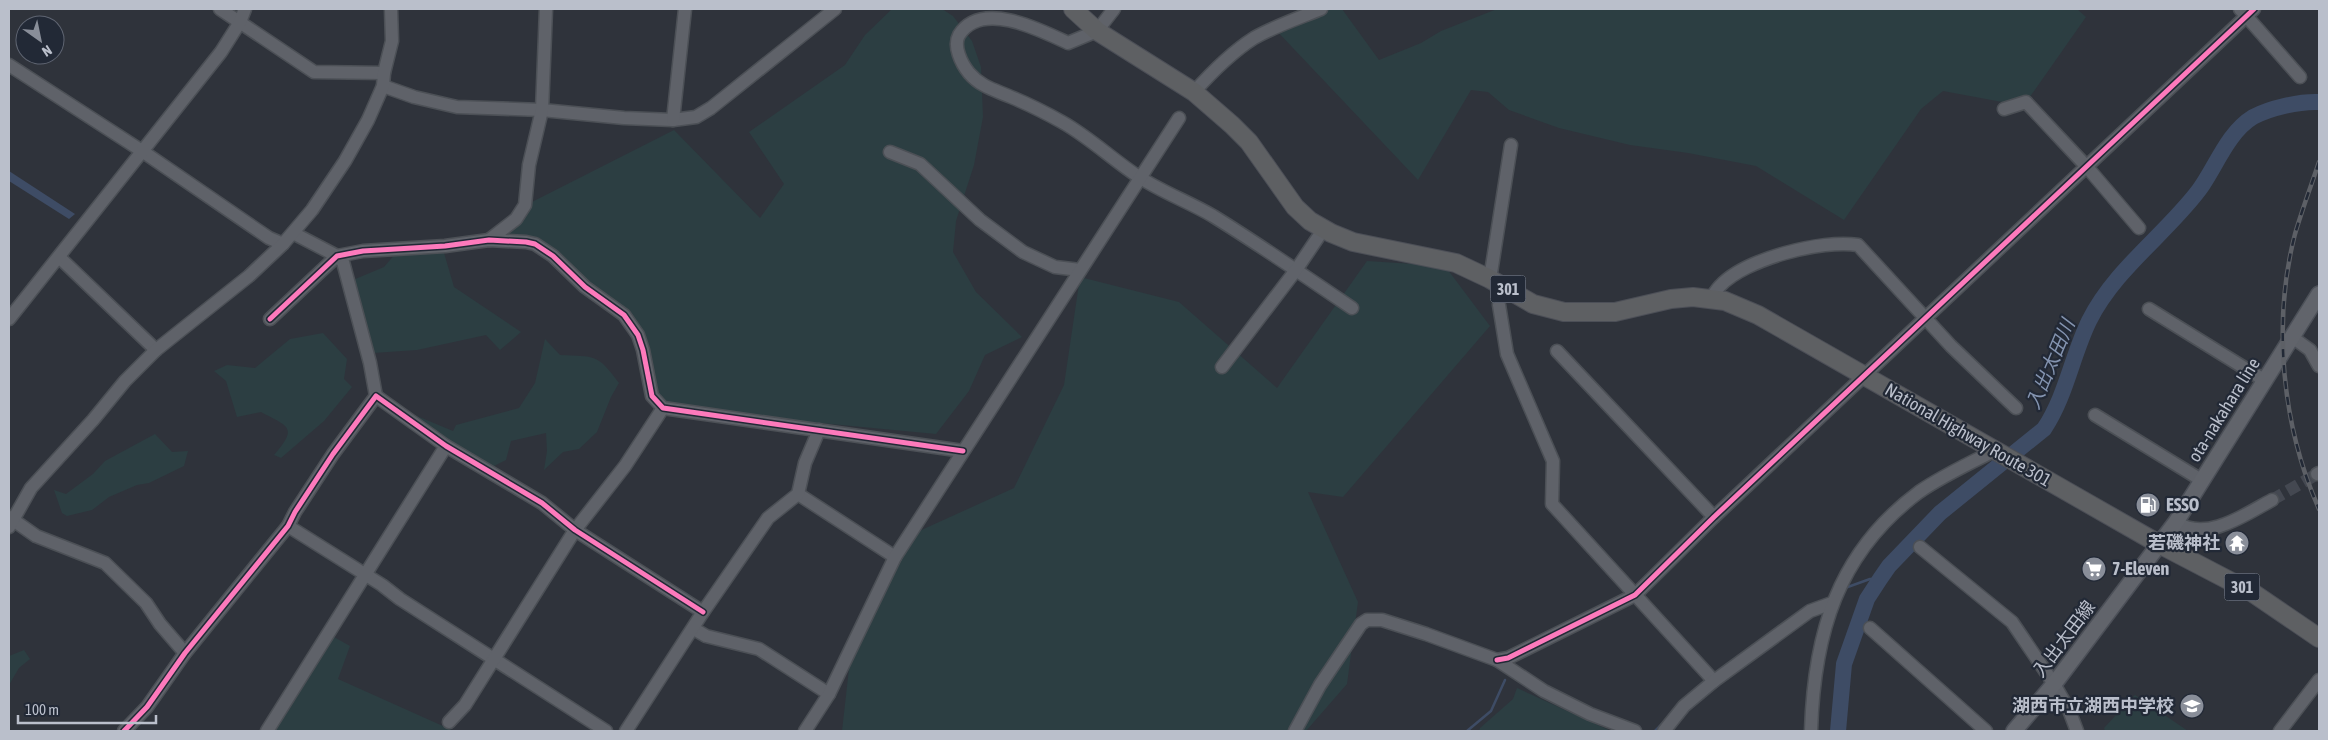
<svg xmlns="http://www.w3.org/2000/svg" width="2328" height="740" viewBox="0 0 2328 740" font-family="'Asap Condensed','Noto Sans JP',sans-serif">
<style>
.green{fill:#2c3e42}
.water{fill:#3e4c65}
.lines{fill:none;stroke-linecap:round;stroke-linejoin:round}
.stream{stroke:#3e4c65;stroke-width:2.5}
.river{stroke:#3e4c65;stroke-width:16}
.minor-tunnel{stroke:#444851;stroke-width:12;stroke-dasharray:12 6;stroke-linecap:butt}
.minor-casing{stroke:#4c5056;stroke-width:15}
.major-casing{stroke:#4c5058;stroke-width:18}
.highway-casing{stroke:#4c4f57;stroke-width:20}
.minor{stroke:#5f6269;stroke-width:12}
.major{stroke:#61646b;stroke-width:15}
.highway{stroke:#5e6063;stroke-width:18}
.rail-casing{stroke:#5d6066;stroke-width:4.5}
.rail{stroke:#222936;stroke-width:2.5;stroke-dasharray:8;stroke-linecap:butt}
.cycleway-casing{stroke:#222936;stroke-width:8}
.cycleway{stroke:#fd7abc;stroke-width:5}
.labels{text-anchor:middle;stroke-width:4.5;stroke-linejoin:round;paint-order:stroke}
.shield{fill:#222936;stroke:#8c929e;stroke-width:1}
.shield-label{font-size:16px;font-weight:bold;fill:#babfcb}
.street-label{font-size:18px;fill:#babfcb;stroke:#222936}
.poi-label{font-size:18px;font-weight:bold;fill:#babfcb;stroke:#222936;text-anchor:start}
.water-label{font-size:19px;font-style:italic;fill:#8494b0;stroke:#222936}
</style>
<rect width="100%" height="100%" fill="#2f333b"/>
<g class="green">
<path d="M892 9H942L953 16 972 41 981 67 983 117 974 165 956 221 953 252 976 292 1022 337 985 355 969 391 936 434 663 408 632 325 541 248 498 233 526 205 674 130 760 218 784 184 749 132 845 65 865 35Z"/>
<path d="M1308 9H1342L1379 60 1421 43 1441 31 1497 9H2077L2086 17 2027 101 2013 104 1943 91 1921 109 1844 220 1756 166 1688 153 1630 145 1559 128 1509 110 1488 92 1471 90 1418 180 1274 28Z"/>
<path d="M442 246 454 287 521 332 500 350 486 335 417 350 373 353 353 280 384 267 396 253Z"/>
<path d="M1367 261 1445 266 1490 326 1343 497 1308 492 1358 602 1347 684 1306 731H842L853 633 917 532 1014 488 1064 385 1080 277 1179 302 1277 388Z"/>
<path d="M323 333 347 359 344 379 352 387 324 421 281 458 274 455C298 427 289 427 261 412L237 417 226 381 214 371 227 365 255 368 290 339Z"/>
<path d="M545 339 560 355C595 357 597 353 619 383L611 397 597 432 579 449 563 452 544 470 547 451 546 433 511 441 506 460 486 470 393 406 453 431 456 425 519 408 535 383Z"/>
<path d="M155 434 172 452 188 451 184 466 149 483 137 485 109 497 92 510 67 516 62 513 54 490 66 494 93 474 105 461Z"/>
<path d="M334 637 350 646 338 679 454 731H271Z"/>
<path d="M24 650 30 659 19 668 9 685V656Z"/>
<path d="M1517 688 1611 731H1479L1480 728 1513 699Z"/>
<path d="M2135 695 2188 731H2105L2104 728Z"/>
</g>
<path class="water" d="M9 171 75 214 69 219 9 181Z"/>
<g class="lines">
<g class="stream">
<path d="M1845 588 1870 579H1880"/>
<path d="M1467 731 1491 711 1505 680"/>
<path d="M1655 731 1663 723"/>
</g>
<path class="river" d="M1838 731 1844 664 1867 599 1880 579 1889 566 1940 513 2044 429C2066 396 2072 356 2089 321 2115 269 2165 235 2199 190 2216 167 2227 133 2253 117 2270 108 2300 101 2319 102"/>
<path class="minor-tunnel" d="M2272 500 2317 474"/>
<defs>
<g id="minor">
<path d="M220 9 314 72 384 73"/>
<path d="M1114 9 1097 31 1068 43C1039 29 981 0 959 35 953 46 961 63 969 73 981 87 995 90 1011 97 1028 104 1046 113 1062 122 1089 137 1113 160 1139 177 1162 192 1189 202 1213 216 1260 245 1306 277 1352 308"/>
<path d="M2240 9 2300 77"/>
<path d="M9 65 142 151 269 238 283 244"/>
<path d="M383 86 414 97 457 107 542 110 624 118 673 120 696 117 711 108 835 9"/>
<path d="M1194 92C1211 73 1232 52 1254 38 1275 26 1299 18 1321 9"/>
<path d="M2004 109 2026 102 2087 167 2139 228"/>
<path d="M673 120 685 9"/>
<path d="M890 152 920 164 980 220 1023 252 1055 267 1080 270"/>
<path d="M293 233 337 256 343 262 370 363 376 396"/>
<path d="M489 240 516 219 525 205 529 165 542 110 546 9"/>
<path d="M59 257 156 350"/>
<path d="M1490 279 1511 145"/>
<path d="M1711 298C1714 294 1717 289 1720 286 1745 259 1822 239 1858 245L1951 346 2016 408"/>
<path d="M1499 305 1507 354 1553 461 1552 504 1714 681"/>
<path d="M2149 309 2264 380"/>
<path d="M9 319 221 52 240 22 245 9"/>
<path d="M270 319 337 256 363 251 445 246 489 240 526 242 535 244 553 256 585 287 624 315 638 335 643 350 652 396 663 408 963 451"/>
<path d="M2292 337 2310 350 2319 366"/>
<path d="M1557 351 1714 517"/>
<path d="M1222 367 1296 270 1323 230"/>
<path d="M2095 415 2203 481"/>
<path d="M2317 474 2319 473"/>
<path d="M798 494 895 557"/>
<path d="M9 517 36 536 105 563 146 603 160 624 185 653"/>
<path d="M2176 522C2206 543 2246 514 2272 500"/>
<path d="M288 526 382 585 400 599 606 731"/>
<path d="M9 527 31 488 93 420 125 381 156 350 249 276 283 244 312 210 345 161 368 120 383 86 384 73 392 41 391 9"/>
<path d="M1920 547 2012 622 2054 684 2069 710 2077 731"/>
<path d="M1870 628 1986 731"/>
<path d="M694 629 706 636 759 649 829 694"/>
<path d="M1497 660 1508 658 1635 595 1714 517 2254 9"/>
<path d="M449 722 465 705 575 530 625 466 663 408"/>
<path d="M124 731 147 707 185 653 288 526 295 512 333 454 376 396 446 446 542 503 575 530 703 612"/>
<path d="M267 731 446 446"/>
<path d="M626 731 703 612 768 518 798 494 805 463 819 430"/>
<path d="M805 731 829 694 895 557 1179 118"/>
<path d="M1295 731 1320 685 1361 624 1367 620H1382L1426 634 1497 660 1544 691 1590 714 1635 731"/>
<path d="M1664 731 1684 706 1714 681 1810 611 1832 603"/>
<path d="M1811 731C1814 634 1837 553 1919 492 1942 476 1970 463 1996 450"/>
<path d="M2280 731 2319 680"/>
</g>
<path id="major" d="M2014 731 2054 684 2176 522 2319 294"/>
<path id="highway" d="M1073 9 1097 31 1194 92 1232 125 1249 142 1295 207 1310 221 1331 233 1353 242 1456 263 1490 279 1533 304 1564 312H1615L1671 299 1693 297 1725 301 1758 315 2159 544 2253 593 2319 638"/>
</defs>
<use href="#minor" class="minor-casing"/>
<use href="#major" class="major-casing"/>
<use href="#highway" class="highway-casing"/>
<use href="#minor" class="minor"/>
<use href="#major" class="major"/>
<use href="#highway" class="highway"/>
<defs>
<path id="rail" d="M2319 162C2311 186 2302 210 2295 234 2272 323 2282 426 2319 509"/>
</defs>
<use href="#rail" class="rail-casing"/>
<use href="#rail" class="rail"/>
<defs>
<g id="cycleway">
<path d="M270 319 337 256 363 251 445 246 489 240 526 242 535 244 553 256 585 287 624 315 638 335 643 350 652 396 663 408 963 451"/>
<path d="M1497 660 1508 658 1635 595 1714 517 2254 9"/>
<path d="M124 731 147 707 185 653 288 526 295 512 333 454 376 396 446 446 542 503 575 530 703 612"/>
</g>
</defs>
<use href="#cycleway" class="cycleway-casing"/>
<use href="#cycleway" class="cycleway"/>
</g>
<defs>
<symbol id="fuel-disc" viewBox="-11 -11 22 22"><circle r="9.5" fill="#898e99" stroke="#222936"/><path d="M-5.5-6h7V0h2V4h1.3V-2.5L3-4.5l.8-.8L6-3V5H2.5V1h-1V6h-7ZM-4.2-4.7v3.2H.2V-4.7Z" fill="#fff"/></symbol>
<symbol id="temple-disc" viewBox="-11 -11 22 22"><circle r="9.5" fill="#898e99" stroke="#222936"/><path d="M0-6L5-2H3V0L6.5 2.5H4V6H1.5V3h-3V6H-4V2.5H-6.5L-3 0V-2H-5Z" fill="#fff"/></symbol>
<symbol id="supermarket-disc" viewBox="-11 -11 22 22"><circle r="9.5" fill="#898e99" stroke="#222936"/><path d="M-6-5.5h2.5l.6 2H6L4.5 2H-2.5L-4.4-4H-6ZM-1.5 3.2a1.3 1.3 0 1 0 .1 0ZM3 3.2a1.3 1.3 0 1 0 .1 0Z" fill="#fff"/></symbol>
<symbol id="school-disc" viewBox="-11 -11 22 22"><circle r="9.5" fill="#898e99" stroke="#222936"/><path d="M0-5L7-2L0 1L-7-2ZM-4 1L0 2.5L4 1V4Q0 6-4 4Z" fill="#fff"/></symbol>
</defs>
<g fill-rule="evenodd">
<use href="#fuel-disc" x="2134" y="491" width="28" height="28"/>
<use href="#temple-disc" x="2223" y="529" width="28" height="28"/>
<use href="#supermarket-disc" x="2080" y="555" width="28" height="28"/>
<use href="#school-disc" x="2178" y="692" width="28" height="28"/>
</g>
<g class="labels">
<g class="shield">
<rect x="1490.5" y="275.5" width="35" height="27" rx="4"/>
<rect x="2224.5" y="573.5" width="35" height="27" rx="4"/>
</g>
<g class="shield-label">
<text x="1508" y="295">301</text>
<text x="2242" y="593">301</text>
</g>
<g class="street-label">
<text transform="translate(2224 410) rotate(-58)" y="6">ota-nakahara line</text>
<text transform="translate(1968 435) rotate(30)" y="6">National Highway Route 301</text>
<text transform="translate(2064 639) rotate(-53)" y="6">入出太田線</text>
</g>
<g class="poi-label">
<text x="2166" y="511">ESSO</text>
<text x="2220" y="549" text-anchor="end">若磯神社</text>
<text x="2112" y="575">7-Eleven</text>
<text x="2174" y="712" text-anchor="end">湖西市立湖西中学校</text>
</g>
<g class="water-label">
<text transform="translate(2050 364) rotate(-67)" y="7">入出太田川</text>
</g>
</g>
<rect width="2328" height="740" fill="none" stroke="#babfcb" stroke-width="20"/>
<g transform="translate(40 40) rotate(147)"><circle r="24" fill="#222936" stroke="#5f6572"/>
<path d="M0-4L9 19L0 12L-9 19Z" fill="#898e99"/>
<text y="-8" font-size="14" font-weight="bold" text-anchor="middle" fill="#babfcb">N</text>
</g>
<path d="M18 715v8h138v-8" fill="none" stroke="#babfcb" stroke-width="2.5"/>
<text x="25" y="715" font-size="15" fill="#babfcb" stroke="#222936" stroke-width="4" paint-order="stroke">100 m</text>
</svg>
